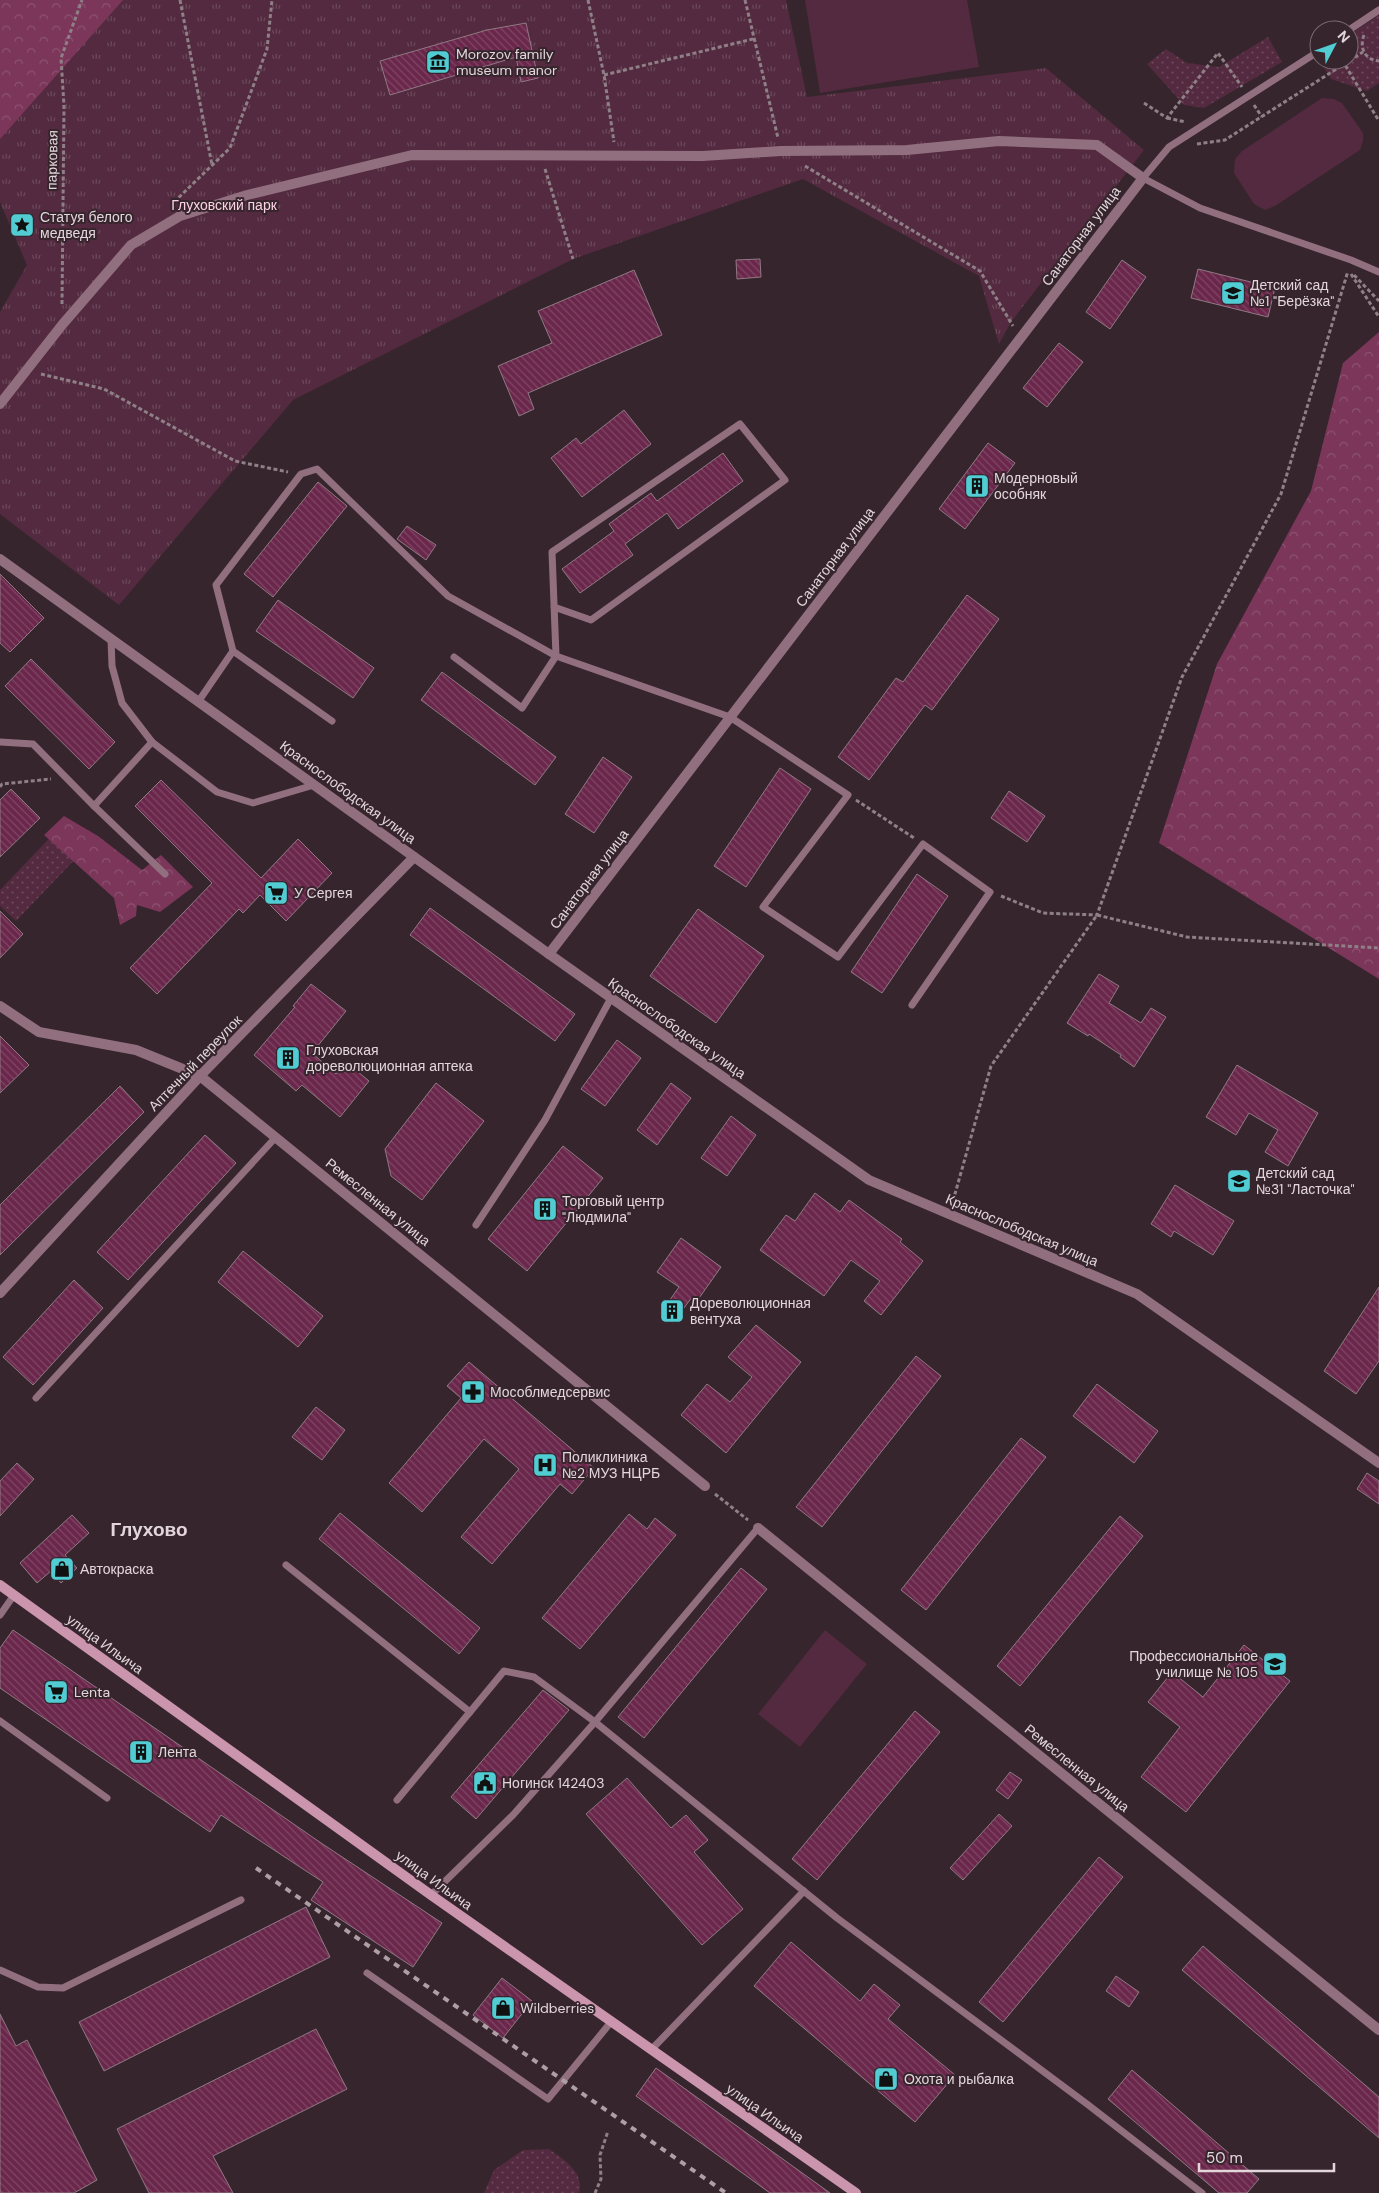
<svg xmlns="http://www.w3.org/2000/svg" width="1379" height="2193" viewBox="0 0 1379 2193" font-family="'DM Sans',sans-serif">
<style>
.grass{fill:url(#grass-dots)}
.forest{fill:url(#forest-crowns)}
.park{fill:url(#park-tufts)}
.garden{fill:#532a3f}
.building{fill:url(#building-back-hatch);stroke:#8f7a83}
.lines{fill:none;stroke-linecap:round;stroke-linejoin:round}
.path{stroke:#8e8086;stroke-width:3;stroke-dasharray:4 2.5;stroke-linecap:butt}
.service{stroke:#916f7e;stroke-width:7}
.minor{stroke:#916f7e;stroke-width:10}
.secondary{stroke:#cb95ae;stroke-width:10}
.rail{stroke:#ad9fa5;stroke-width:4;stroke-dasharray:6 6;stroke-linecap:butt}
.labels{text-anchor:middle;stroke-width:4;stroke-linejoin:round;paint-order:stroke}
.poi-label{font-size:14px;fill:#e2d6db;stroke:#36252d;text-anchor:start}
.street-label{font-size:14px;fill:#e2d6db;stroke:#36252d}
.park-label{font-size:14px;fill:#fcd1e4;stroke:#36252d}
.district-label{font-size:19px;font-weight:bold;fill:#e2d6db;stroke:#36252d}
</style>
<defs>
<pattern id="grass-dots" width="8" height="8" patternUnits="userSpaceOnUse" patternTransform="scale(1.25)"><rect width="8" height="8" fill="#532a3f"/><path d="M2 2h.1M6 6h.1" fill="none" stroke="#6b485a" stroke-width="1.8" stroke-linecap="round"/></pattern>
<pattern id="forest-crowns" width="20" height="18" patternUnits="userSpaceOnUse" patternTransform="scale(1.25)"><rect width="20" height="18" fill="#7b365a"/><path d="M2 6a3 3 0 1 1 6 0M12 15a3 3 0 1 1 6 0" fill="none" stroke="#8d5271"/></pattern>
<pattern id="park-tufts" width="24" height="20" patternUnits="userSpaceOnUse" patternTransform="scale(1.25)"><rect width="24" height="20" fill="#532a3f"/><path d="M3 7l-1-3M5 7V3M7 7l1-3M15 17l-1-3M17 17v-4M19 17l1-3" fill="none" stroke="#6b485a"/></pattern>
<pattern id="building-back-hatch" width="6" height="6" patternUnits="userSpaceOnUse" patternTransform="scale(1.25)"><rect width="6" height="6" fill="#6a274b"/><path d="M-1 5l2 2M0 0l6 6M5-1l2 2" fill="none" stroke="#7f4664"/></pattern>
</defs>
<rect width="100%" height="100%" fill="#36252d"/>
<g class="grass">
<path d="M1379 15V83L1367 91 1331 79 1325 69 1324 60H1349V35Z"/>
<path d="M1268 37 1282 62 1204 108 1184 105 1147 64 1166 49 1187 63 1219 67Z"/>
<path d="M61 826 85 849 16 921 0 906V890Z"/>
<path d="M549 2149C563 2159 585 2172 579 2193H484L494 2170 523 2150Z"/>
</g>
<g class="forest">
<path d="M0 0H161L0 149Z"/>
<path d="M1379 332V979L1159 843 1217 664 1311 491 1343 363Z"/>
<path d="M64 816 98 836 142 870 161 855 193 887 160 912 137 905 136 916 120 925 114 898 44 835Z"/>
</g>
<path class="park" d="M123 0H786L807 97 1046 68 1144 150 1011 322 999 344 979 276 803 179 573 259 293 400 119 605 0 514V312L27 265 0 202V139Z"/>
<g class="garden">
<path d="M805 0H967L979 67 820 93Z"/>
<path d="M1322 98 1334 99 1342 103 1363 133V141L1360 150 1275 206 1265 210 1254 204 1234 173 1235 159 1242 151Z"/>
<path d="M825 1630 867 1664 800 1747 758 1714Z"/>
</g>
<g class="building">
<path d="M526 23 538 78 521 82 516 57 390 95 380 61 487 30Z"/>
<path d="M760 259 761 277 737 279 736 260Z"/>
<path d="M1122 260 1146 277 1110 329 1086 312Z"/>
<path d="M1198 269 1275 288 1268 317 1191 298Z"/>
<path d="M634 270 662 335 528 393 534 409 519 416 498 366 552 343 538 311Z"/>
<path d="M1059 343 1083 362 1047 407 1023 388Z"/>
<path d="M624 410 651 444 582 497 551 458 576 438 581 444Z"/>
<path d="M988 443 1015 463 965 529 939 509Z"/>
<path d="M723 453 743 481 678 529 667 513 625 544 633 555 580 593 562 569 614 531 609 524 651 493 657 501Z"/>
<path d="M318 482 347 506 273 597 244 574Z"/>
<path d="M407 526 436 545 426 560 397 539Z"/>
<path d="M0 574 44 618 10 652 0 643Z"/>
<path d="M967 595 999 619 932 710 925 705 869 780 838 757 896 678 903 682Z"/>
<path d="M278 600 374 668 353 698 256 631Z"/>
<path d="M31 659 115 742 89 769 5 686Z"/>
<path d="M442 672 556 757 535 785 421 700Z"/>
<path d="M603 757 632 777 594 833 565 814Z"/>
<path d="M780 768 811 789 746 887 714 866Z"/>
<path d="M161 780 261 878 298 839 332 873 286 921 260 895 243 913 239 909 157 994 130 968 212 883 135 806Z"/>
<path d="M11 789 40 818 0 857V800Z"/>
<path d="M1009 791 1045 816 1027 842 991 818Z"/>
<path d="M917 874 948 896 882 993 851 972Z"/>
<path d="M430 908 575 1014 555 1041 410 935Z"/>
<path d="M698 909 764 956 716 1023 650 976Z"/>
<path d="M0 911 23 934 0 958Z"/>
<path d="M1099 974 1119 986 1109 1003 1141 1023 1151 1008 1166 1017 1134 1067 1120 1057 1121 1055 1089 1034 1088 1036 1067 1023Z"/>
<path d="M311 984 346 1011 312 1053 336 1074 346 1062 369 1081 340 1117 302 1085 296 1091 254 1055 295 1007 293 1006Z"/>
<path d="M0 1036 29 1065 0 1093Z"/>
<path d="M617 1040 641 1058 605 1106 581 1089Z"/>
<path d="M1237 1065 1318 1113 1288 1166 1265 1152 1278 1130 1249 1113 1236 1135 1206 1117Z"/>
<path d="M436 1083 484 1121 422 1200 391 1176 385 1149Z"/>
<path d="M671 1083 691 1098 657 1145 637 1130Z"/>
<path d="M120 1086 144 1112 0 1255V1205Z"/>
<path d="M731 1116 756 1135 727 1176 701 1158Z"/>
<path d="M205 1135 236 1163 128 1280 97 1252Z"/>
<path d="M563 1146 603 1178 527 1271 488 1239Z"/>
<path d="M1175 1185 1234 1221 1213 1255 1174 1231 1171 1237 1151 1224Z"/>
<path d="M815 1193 840 1212 849 1200 902 1239 900 1242 923 1261 881 1315 864 1301 880 1281 851 1260 824 1296 760 1250 786 1215 795 1221Z"/>
<path d="M681 1238 721 1267 697 1301 692 1297 673 1323 660 1314 679 1287 657 1272Z"/>
<path d="M243 1251 323 1316 298 1347 218 1282Z"/>
<path d="M74 1280 103 1308 33 1385 3 1357Z"/>
<path d="M1379 1287V1361L1356 1394 1324 1371Z"/>
<path d="M756 1325 801 1362 726 1453 681 1415 707 1384 730 1402 752 1377 728 1357Z"/>
<path d="M916 1356 941 1376 822 1527 796 1507Z"/>
<path d="M469 1362 594 1468 572 1494 560 1484 492 1564 461 1537 519 1469 484 1439 422 1512 389 1483 461 1398 447 1386Z"/>
<path d="M1097 1384 1158 1431 1134 1463 1073 1416Z"/>
<path d="M316 1407 345 1430 322 1460 292 1437Z"/>
<path d="M1021 1438 1046 1457 926 1610 901 1590Z"/>
<path d="M17 1463 34 1479 0 1516V1481Z"/>
<path d="M1367 1473 1379 1481V1504L1357 1489Z"/>
<path d="M340 1513 480 1628 459 1654 319 1539Z"/>
<path d="M629 1514 647 1529 655 1518 676 1535 580 1649 542 1618Z"/>
<path d="M72 1515 89 1533 65 1555 77 1568 61 1583 51 1571 37 1583 20 1563Z"/>
<path d="M1120 1516 1143 1536 1020 1686 997 1666Z"/>
<path d="M741 1568 767 1589 644 1738 618 1717Z"/>
<path d="M13 1630 321 1843 442 1923 413 1967 311 1900 323 1882 303 1869 221 1815 210 1832 0 1688V1648Z"/>
<path d="M1244 1645 1290 1681 1186 1812 1141 1777 1180 1727 1148 1702 1172 1672 1203 1697Z"/>
<path d="M543 1690 569 1710 476 1819 451 1797Z"/>
<path d="M915 1711 940 1732 817 1880 792 1859Z"/>
<path d="M1010 1772 1022 1780 1008 1799 996 1790Z"/>
<path d="M627 1778 671 1828 686 1815 708 1840 694 1852 743 1909 702 1945 586 1814Z"/>
<path d="M999 1814 1012 1826 963 1880 950 1868Z"/>
<path d="M1099 1857 1123 1877 1003 2022 979 2002Z"/>
<path d="M306 1907 330 1957 104 2071 79 2022Z"/>
<path d="M791 1942 860 2001 874 1984 900 2005 888 2019 955 2075 915 2122 754 1986Z"/>
<path d="M1203 1946 1379 2097V2138L1182 1970Z"/>
<path d="M1116 1976 1139 1992 1129 2007 1106 1991Z"/>
<path d="M502 1978 532 2001 503 2038 473 2015Z"/>
<path d="M0 2014 16 2046 27 2040 97 2180 74 2193H0Z"/>
<path d="M316 2029 347 2089 213 2156 233 2193H149L117 2129Z"/>
<path d="M656 2068 830 2193H770L636 2096Z"/>
<path d="M1132 2070 1259 2179 1247 2193H1219L1108 2099Z"/>
</g>
<g class="lines">
<g class="path">
<path d="M180 0 212 165"/>
<path d="M588 0 604 75 614 142"/>
<path d="M745 0 778 138"/>
<path d="M1364 35C1359 48 1365 60 1379 61"/>
<path d="M1342 60 1379 121"/>
<path d="M604 75 753 39"/>
<path d="M1144 103 1167 118 1218 53 1242 87"/>
<path d="M1254 105 1262 117"/>
<path d="M1167 118 1186 122"/>
<path d="M1197 144 1225 140 1363 52"/>
<path d="M805 166 980 271 1013 326"/>
<path d="M545 169 573 259"/>
<path d="M174 202 230 148 267 49 272 0"/>
<path d="M1351 274 1379 317"/>
<path d="M1354 275 1379 301"/>
<path d="M62 304 64 106 61 58 82 0"/>
<path d="M41 374 104 389 235 461 288 472"/>
<path d="M0 787 2 784 51 779"/>
<path d="M856 800 914 838"/>
<path d="M1001 896 1043 913 1097 915 1182 677 1281 494 1348 271"/>
<path d="M953 1201 991 1066 1097 915 1187 937 1379 948"/>
<path d="M715 1494 748 1520"/>
<path d="M595 2193 601 2179 600 2155 608 2131"/>
</g>
<g class="service">
<path d="M1349 30 1379 10"/>
<path d="M1319 51 1169 147 1143 178 1200 208 1351 260 1379 272"/>
<path d="M554 607 591 620 785 480 740 424 552 552 556 656 730 717 848 795 763 907 838 957 923 844 990 892 912 1005"/>
<path d="M111 639 112 666 122 703 152 742"/>
<path d="M233 651 332 721"/>
<path d="M198 702 233 651 216 585 301 474 317 469 448 596 556 656 522 708 454 657"/>
<path d="M0 742 33 744 94 806 152 742 217 792 253 803 314 785"/>
<path d="M94 806 165 874"/>
<path d="M476 1225 545 1120 611 998"/>
<path d="M36 1398 276 1137"/>
<path d="M286 1565 470 1712"/>
<path d="M0 1615 14 1595"/>
<path d="M0 1721 107 1798"/>
<path d="M397 1800 504 1671 534 1677 595 1722 837 1918 1087 2104 1202 2193"/>
<path d="M431 1895 513 1815 595 1722 758 1528"/>
<path d="M0 1970 38 1987 63 1988 241 1900"/>
<path d="M367 1973 548 2099 611 2022"/>
<path d="M651 2050 804 1891"/>
</g>
<g class="minor">
<path d="M0 404 62 325 131 245 180 216 247 195 412 155 703 156 781 151 907 150 999 141 1097 145 1143 178 549 954"/>
<path d="M0 559 549 954 869 1180 1137 1294 1379 1463"/>
<path d="M0 1006 39 1032 136 1050 200 1076 705 1486"/>
<path d="M0 1293 200 1076 414 857"/>
<path d="M758 1528 1379 2030"/>
</g>
<path class="secondary" d="M0 1585 431 1895 856 2193"/>
<path class="rail" d="M256 1868 726 2193"/>
</g>
<defs>
<symbol id="museum-square" viewBox="-11 -11 22 22"><rect x="-9" y="-9" width="18" height="18" rx="4" fill="#51ccd2" stroke="#36252d"/><path d="M0-6L6-3V-2H-6V-3ZM-5-1h2V3h-2ZM-1-1h2V3h-2ZM3-1h2V3H3ZM-6 4H6V6H-6Z" fill="#111"/></symbol>
<symbol id="sight-square" viewBox="-11 -11 22 22"><rect x="-9" y="-9" width="18" height="18" rx="4" fill="#51ccd2" stroke="#36252d"/><path d="M0-6L1.8-2.2L6-1.7L2.9 1.2L3.7 5.4L0 3.3L-3.7 5.4L-2.9 1.2L-6-1.7L-1.8-2.2Z" fill="#111"/></symbol>
<symbol id="school-square" viewBox="-11 -11 22 22"><rect x="-9" y="-9" width="18" height="18" rx="4" fill="#51ccd2" stroke="#36252d"/><path d="M0-5L7-2L0 1L-7-2ZM-4 1L0 2.5L4 1V4Q0 6-4 4Z" fill="#111"/></symbol>
<symbol id="building-square" viewBox="-11 -11 22 22"><rect x="-9" y="-9" width="18" height="18" rx="4" fill="#51ccd2" stroke="#36252d"/><path d="M-4-6H4V6H1V3H-1V6H-4ZM-2.5-4.3h1.7v1.8h-1.7ZM.8-4.3h1.7v1.8H.8ZM-2.5-1h1.7V.8h-1.7ZM.8-1h1.7V.8H.8Z" fill="#111"/></symbol>
<symbol id="supermarket-square" viewBox="-11 -11 22 22"><rect x="-9" y="-9" width="18" height="18" rx="4" fill="#51ccd2" stroke="#36252d"/><path d="M-6-5.5h2.5l.6 2H6L4.5 2H-2.5L-4.4-4H-6ZM-1.5 3.2a1.3 1.3 0 1 0 .1 0ZM3 3.2a1.3 1.3 0 1 0 .1 0Z" fill="#111"/></symbol>
<symbol id="pharmacy-square" viewBox="-11 -11 22 22"><rect x="-9" y="-9" width="18" height="18" rx="4" fill="#51ccd2" stroke="#36252d"/><path d="M-2-6h4v4h4v4h-4v4h-4v-4h-4v-4h4Z" fill="#111"/></symbol>
<symbol id="hospital-square" viewBox="-11 -11 22 22"><rect x="-9" y="-9" width="18" height="18" rx="4" fill="#51ccd2" stroke="#36252d"/><path d="M-5-5h3v3.5h4V-5h3V5h-3V1.5h-4V5h-3Z" fill="#111"/></symbol>
<symbol id="shop-square" viewBox="-11 -11 22 22"><rect x="-9" y="-9" width="18" height="18" rx="4" fill="#51ccd2" stroke="#36252d"/><path d="M-5-2.5h2.3a2.7 3.5 0 0 1 5.4 0H5L5.5 6h-11ZM-1.5-2.5h3a1.5 2.3 0 0 0-3 0Z" fill="#111"/></symbol>
<symbol id="university-square" viewBox="-11 -11 22 22"><rect x="-9" y="-9" width="18" height="18" rx="4" fill="#51ccd2" stroke="#36252d"/><path d="M0-5L7-2L0 1L-7-2ZM-4 1L0 2.5L4 1V4Q0 6-4 4Z" fill="#111"/></symbol>
<symbol id="civic-square" viewBox="-11 -11 22 22"><rect x="-9" y="-9" width="18" height="18" rx="4" fill="#51ccd2" stroke="#36252d"/><path d="M-.6-6.5H3V-4.5H.6V-3L4-1V1h2V6H-6V1h2V-1L-.6-3ZM-1.2 2.5V6h2.4V2.5Z" fill="#111"/></symbol>
</defs>
<g fill-rule="evenodd">
<use href="#museum-square" x="424" y="48" width="28" height="28"/>
<use href="#sight-square" x="8" y="211" width="28" height="28"/>
<use href="#school-square" x="1219" y="279" width="28" height="28"/>
<use href="#building-square" x="963" y="472" width="28" height="28"/>
<use href="#supermarket-square" x="262" y="879" width="28" height="28"/>
<use href="#building-square" x="274" y="1044" width="28" height="28"/>
<use href="#school-square" x="1225" y="1167" width="28" height="28"/>
<use href="#building-square" x="531" y="1195" width="28" height="28"/>
<use href="#building-square" x="658" y="1297" width="28" height="28"/>
<use href="#pharmacy-square" x="459" y="1378" width="28" height="28"/>
<use href="#hospital-square" x="531" y="1451" width="28" height="28"/>
<use href="#shop-square" x="48" y="1555" width="28" height="28"/>
<use href="#university-square" x="1261" y="1650" width="28" height="28"/>
<use href="#supermarket-square" x="42" y="1678" width="28" height="28"/>
<use href="#building-square" x="127" y="1738" width="28" height="28"/>
<use href="#civic-square" x="471" y="1769" width="28" height="28"/>
<use href="#shop-square" x="489" y="1994" width="28" height="28"/>
<use href="#shop-square" x="872" y="2065" width="28" height="28"/>
</g>
<g class="labels">
<g class="poi-label">
<text x="456" y="59">Morozov family<tspan x="456" dy="16">museum manor</tspan></text>
<text x="40" y="222">Статуя белого<tspan x="40" dy="16">медведя</tspan></text>
<text x="1250" y="290">Детский сад<tspan x="1250" dy="16">№1 "Берёзка"</tspan></text>
<text x="994" y="483">Модерновый<tspan x="994" dy="16">особняк</tspan></text>
<text x="294" y="898">У Сергея</text>
<text x="306" y="1055">Глуховская<tspan x="306" dy="16">дореволюционная аптека</tspan></text>
<text x="1256" y="1178">Детский сад<tspan x="1256" dy="16">№31 "Ласточка"</tspan></text>
<text x="562" y="1206">Торговый центр<tspan x="562" dy="16">"Людмила"</tspan></text>
<text x="690" y="1308">Дореволюционная<tspan x="690" dy="16">вентуха</tspan></text>
<text x="490" y="1397">Мособлмедсервис</text>
<text x="562" y="1462">Поликлиника<tspan x="562" dy="16">№2 МУЗ НЦРБ</tspan></text>
<text x="80" y="1574">Автокраска</text>
<text x="1258" y="1661" text-anchor="end">Профессиональное<tspan x="1258" dy="16">училище № 105</tspan></text>
<text x="74" y="1697">Lenta</text>
<text x="158" y="1757">Лента</text>
<text x="502" y="1788">Ногинск 142403</text>
<text x="520" y="2013">Wildberries</text>
<text x="904" y="2084">Охота и рыбалка</text>
</g>
<g class="street-label">
<text transform="translate(52 160) rotate(-89)" y="5">парковая</text>
<text transform="translate(1081 236) rotate(-53)" y="5">Санаторная улица</text>
<text transform="translate(835 557) rotate(-53)" y="5">Санаторная улица</text>
<text transform="translate(348 792) rotate(36)" y="5">Краснослободская улица</text>
<text transform="translate(589 879) rotate(-53)" y="5">Санаторная улица</text>
<text transform="translate(677 1028) rotate(35)" y="5">Краснослободская улица</text>
<text transform="translate(195 1063) rotate(-46)" y="5">Аптечный переулок</text>
<text transform="translate(378 1202) rotate(39)" y="5">Ремесленная улица</text>
<text transform="translate(1022 1230) rotate(23)" y="5">Краснослободская улица</text>
<text transform="translate(105 1644) rotate(36)" y="5">улица Ильича</text>
<text transform="translate(1077 1768) rotate(39)" y="5">Ремесленная улица</text>
<text transform="translate(434 1880) rotate(36)" y="5">улица Ильича</text>
<text transform="translate(765 2113) rotate(35)" y="5">улица Ильича</text>
</g>
<g class="park-label">
<text x="224" y="210">Глуховский парк</text>
</g>
<g class="district-label">
<text x="149" y="1536">Глухово</text>
</g>
</g>
<g transform="translate(1334 45) rotate(49)"><circle r="24" fill="#36252d" stroke="#7b6c73"/>
<path d="M0-4L9 19L0 12L-9 19Z" fill="#51ccd2"/>
<text y="-8" font-size="14" font-weight="bold" text-anchor="middle" fill="#e2d6db">N</text>
</g>
<path d="M1199 2163v8h135v-8" fill="none" stroke="#e2d6db" stroke-width="2.5"/>
<text x="1206" y="2163" font-size="15" fill="#e2d6db" stroke="#36252d" stroke-width="4" paint-order="stroke">50 m</text>
</svg>
